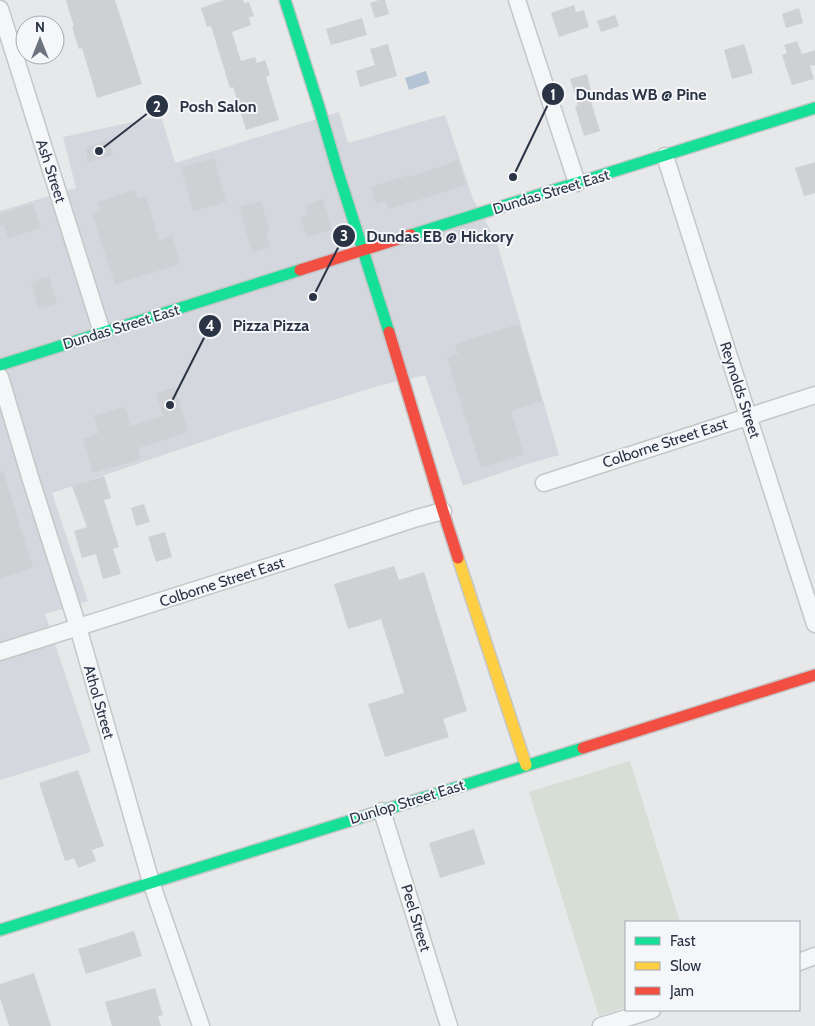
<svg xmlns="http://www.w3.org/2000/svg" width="815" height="1026" viewBox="0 0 815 1026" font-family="Cabin,sans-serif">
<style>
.built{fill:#d4d7dd}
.green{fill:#d6ded6}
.water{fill:#b4c4d5}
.building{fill:#ced0d3}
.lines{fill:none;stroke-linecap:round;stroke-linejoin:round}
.street-casing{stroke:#c4c6c8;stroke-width:19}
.fast-casing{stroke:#c4c6c8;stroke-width:14}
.slow-casing{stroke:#c4c6c8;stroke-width:14}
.jam-casing{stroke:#c4c6c8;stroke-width:14}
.street{stroke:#f5f6f7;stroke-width:16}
.fast{stroke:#16e098;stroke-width:11}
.slow{stroke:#ffcf43;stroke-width:11}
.jam{stroke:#f24e42;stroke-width:11}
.labels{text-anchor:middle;stroke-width:4;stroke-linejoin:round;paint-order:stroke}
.street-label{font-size:15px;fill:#2b3445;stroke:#f4f6f9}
.leader{fill:none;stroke:#2b3445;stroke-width:2}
.callout-dot{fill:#2b3445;stroke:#f4f6f9;stroke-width:2}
.mark-label{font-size:15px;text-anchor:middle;font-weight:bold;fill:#fff}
.callout-label{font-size:16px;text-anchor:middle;font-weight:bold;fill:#2b3445;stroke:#f4f6f9;stroke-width:4;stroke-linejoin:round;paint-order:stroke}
</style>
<rect width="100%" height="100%" fill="#e6e8ea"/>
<path class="built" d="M339 112 348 143 445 115 473 199 496 240 559 455 527 464 463 486 425 375 378 386 234 431 52 493 88 601 45 614 91 752 0 780V211L76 188 63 137 161 116 175 163Z"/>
<path class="green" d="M630 761 680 922H626V1007L599 1016 529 792Z"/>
<path class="water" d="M426 71 430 83 409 90 405 78Z"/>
<g class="building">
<path d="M66 0H115L142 84 97 98 82 48 79 49 72 27H74Z"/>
<path d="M224 0H243L244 3 249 2 254 16 249 17 251 25 232 32 241 61 255 57 257 63 265 60 270 75 266 77 279 120 246 130 233 87 230 88 211 26 207 27 201 8Z"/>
<path d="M379 0H385L389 14 375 18 370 3Z"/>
<path d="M574 5 576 12 584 10 589 27 559 37 551 13Z"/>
<path d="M799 8 803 23 786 28 782 14Z"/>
<path d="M615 15 619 26 601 32 597 21Z"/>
<path d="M362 18 367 35 331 45 326 29Z"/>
<path d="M797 41 802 54 815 50V65L810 66 814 79 792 85 782 55 787 53 784 45Z"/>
<path d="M388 44 397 76 360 87 356 71 375 65 370 49Z"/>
<path d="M744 44 753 73 732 79 724 50Z"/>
<path d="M587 74 592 94 589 95 600 131 584 136 575 106 578 105 570 79Z"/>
<path d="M109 140 113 155 88 162 85 148Z"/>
<path d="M214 158 226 202 193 211 181 167Z"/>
<path d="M458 160 466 185 389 209 386 201 376 204 371 187 409 175 410 177Z"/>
<path d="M815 162V193L804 196 795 168Z"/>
<path d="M135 190 138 199 146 197 159 240 172 236 180 264 115 284 92 213 101 210 98 202Z"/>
<path d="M323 199 332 230 307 237 300 217 308 215 305 205Z"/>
<path d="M261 201 270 231 266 232 270 247 252 252 239 207Z"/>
<path d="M33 204 41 228 8 238 4 225 0 226V214Z"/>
<path d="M49 277 57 304 38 309 31 282Z"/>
<path d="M519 324 542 401 511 411 524 454 481 468 447 358 458 354 455 344Z"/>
<path d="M175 387 188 432 138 448 141 459 93 473 83 439 99 433 94 416 125 407 131 426 163 416 156 393Z"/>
<path d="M0 471H3L33 568 0 578Z"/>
<path d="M104 476 111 498 104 500 119 547 113 549 121 574 103 579 96 554 82 558 74 531 87 527 72 486Z"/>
<path d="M144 504 150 522 136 526 131 508Z"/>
<path d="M165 532 172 557 156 562 148 537Z"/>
<path d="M394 566 399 580 424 572 467 711 443 719 449 737 385 757 368 704 404 693 381 619 348 629 334 584Z"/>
<path d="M78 770 104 846 92 850 96 861 78 868 74 858 65 861 39 783Z"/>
<path d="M474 829 485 864 440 878 429 843Z"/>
<path d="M134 931 142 956 86 974 78 949Z"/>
<path d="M34 973 51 1026H9L0 998V984Z"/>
<path d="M155 988 163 1015 158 1016 161 1026H112L105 1002Z"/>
</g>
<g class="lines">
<defs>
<g id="street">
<path d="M517 0 577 183"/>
<path d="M0 9 102 332"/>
<path d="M665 156 748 416 815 624"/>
<path d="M0 377 30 477 78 627 151 882 201 1026"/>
<path d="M544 483 815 395"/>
<path d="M0 652 302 556 417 518 443 511"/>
<path d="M382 811 449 1026"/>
<path d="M799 962 815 956"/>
<path d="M601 1026 652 1010"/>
</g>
<g id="fast">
<path d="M285 0 319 107 337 169 389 332"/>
<path d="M411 235 815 108"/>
<path d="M0 365 300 270"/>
<path d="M0 930 583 748"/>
</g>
<path id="slow" d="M458 558 526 765"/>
<g id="jam">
<path d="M300 270 411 235"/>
<path d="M389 332 443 511 458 558"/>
<path d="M583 748 815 675"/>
</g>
</defs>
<use href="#street" class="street-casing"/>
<use href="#fast" class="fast-casing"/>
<use href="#slow" class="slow-casing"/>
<use href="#jam" class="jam-casing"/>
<use href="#street" class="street"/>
<use href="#fast" class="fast"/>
<use href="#slow" class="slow"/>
<use href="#jam" class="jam"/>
</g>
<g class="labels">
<g class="street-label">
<text transform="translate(51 171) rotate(72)" y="5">Ash Street</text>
<text transform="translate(551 192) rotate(-17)" y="5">Dundas Street East</text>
<text transform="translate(121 327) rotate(-17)" y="5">Dundas Street East</text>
<text transform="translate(740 390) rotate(72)" y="5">Reynolds Street</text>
<text transform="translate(665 443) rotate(-18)" y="5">Colborne Street East</text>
<text transform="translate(222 582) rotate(-18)" y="5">Colborne Street East</text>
<text transform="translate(99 702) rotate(74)" y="5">Athol Street</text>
<text transform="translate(407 802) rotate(-17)" y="5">Dunlop Street East</text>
<text transform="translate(416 918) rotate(73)" y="5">Peel Street</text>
</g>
</g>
<path class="leader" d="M513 177L553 94M99 151L157 106M313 297L344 236M170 405L210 326"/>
<g class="callout-dot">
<circle cx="513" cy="177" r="5"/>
<circle cx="99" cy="151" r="5"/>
<circle cx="313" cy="297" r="5"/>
<circle cx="170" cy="405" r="5"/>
<circle cx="553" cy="94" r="12"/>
<circle cx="157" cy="106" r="12"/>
<circle cx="344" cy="236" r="12"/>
<circle cx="210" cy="326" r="12"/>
</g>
<g class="mark-label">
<text x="553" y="100">1</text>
<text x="157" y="112">2</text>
<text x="344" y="241">3</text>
<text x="210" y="331">4</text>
</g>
<g class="callout-label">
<text x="641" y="100">Dundas WB @ Pine</text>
<text x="218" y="112">Posh Salon</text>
<text x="440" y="242">Dundas EB @ Hickory</text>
<text x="271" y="331">Pizza Pizza</text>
</g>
<rect x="625" y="921" width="175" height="90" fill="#f4f6f9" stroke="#a4a8b1"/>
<rect x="635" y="937" width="25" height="8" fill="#16e098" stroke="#a4a8b1"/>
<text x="670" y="946" font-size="15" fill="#2b3445">Fast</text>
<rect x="635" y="962" width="25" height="8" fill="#ffcf43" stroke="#a4a8b1"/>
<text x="670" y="971" font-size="15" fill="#2b3445">Slow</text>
<rect x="635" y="987" width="25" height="8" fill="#f24e42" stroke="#a4a8b1"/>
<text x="670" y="996" font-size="15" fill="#2b3445">Jam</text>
<g transform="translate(40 40)"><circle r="24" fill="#f4f6f9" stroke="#a4a8b1"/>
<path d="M0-4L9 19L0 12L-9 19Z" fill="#6c737f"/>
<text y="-8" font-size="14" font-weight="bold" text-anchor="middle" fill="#2b3445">N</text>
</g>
</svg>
